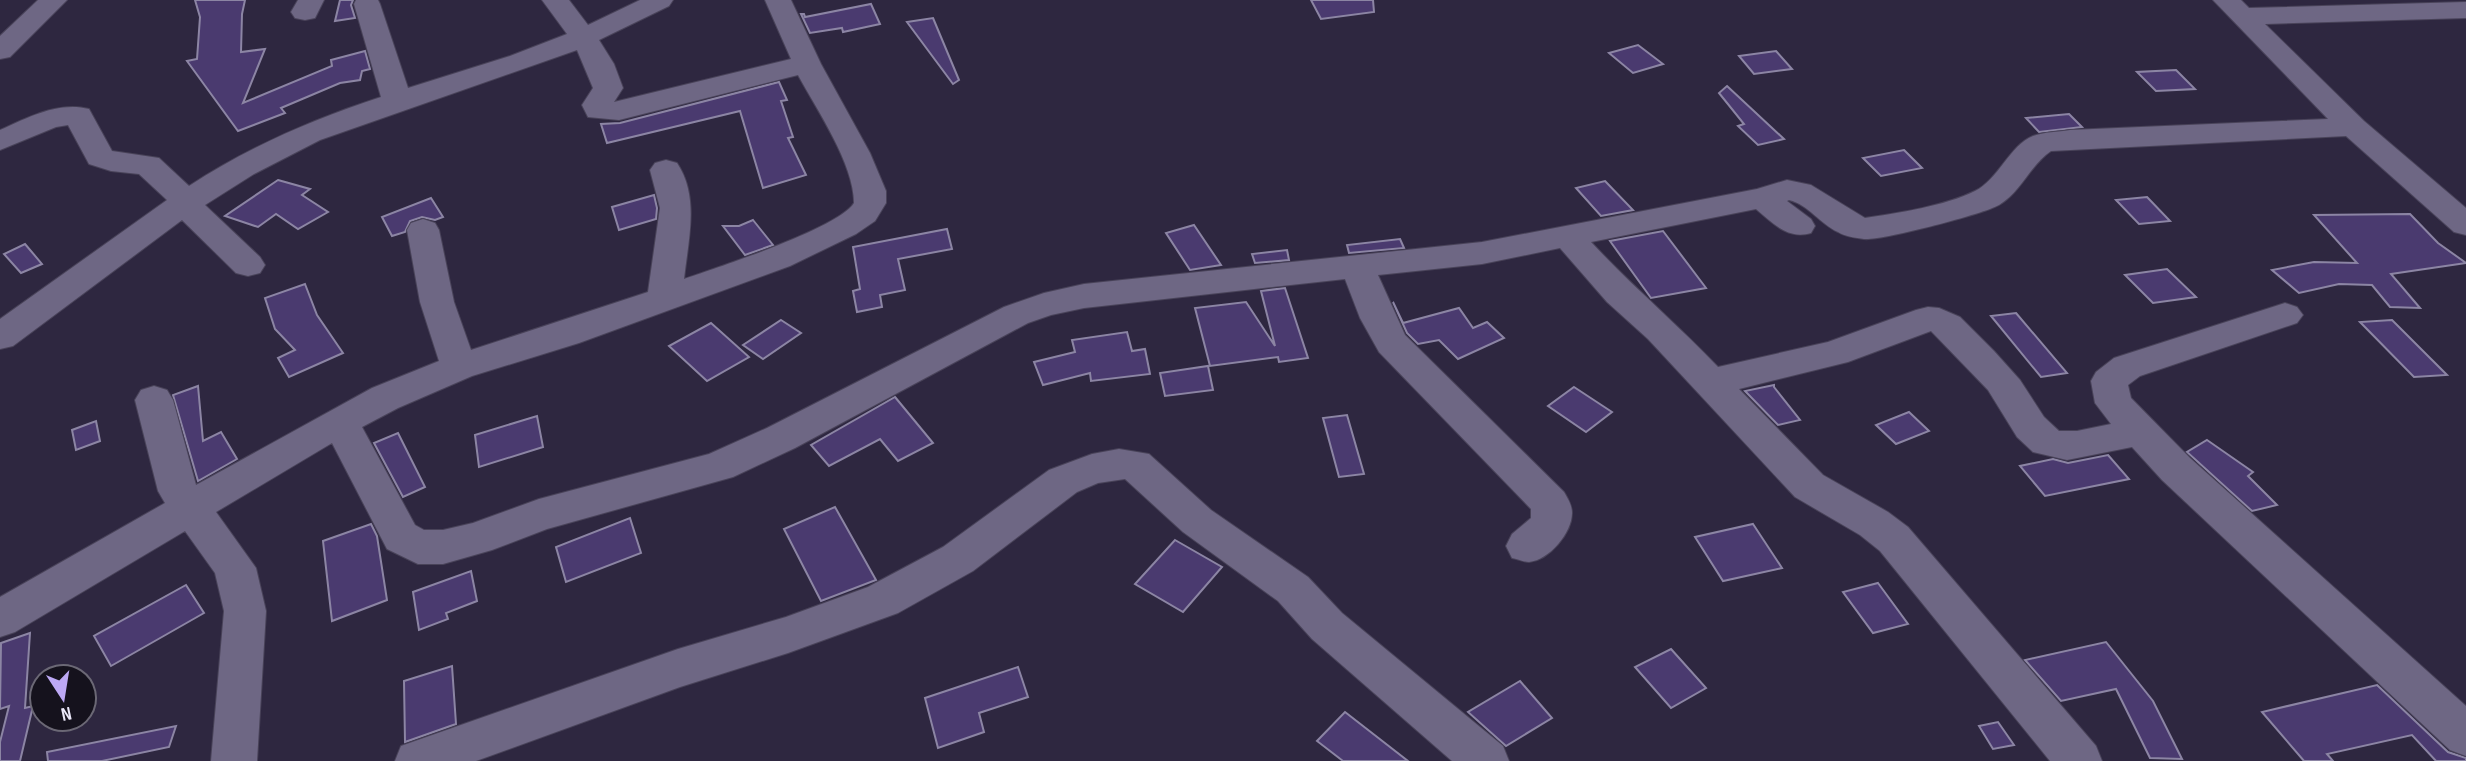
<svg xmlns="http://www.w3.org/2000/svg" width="2466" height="761" viewBox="0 0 2466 761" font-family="'Sofia Sans Condensed',sans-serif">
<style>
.building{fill:#4a3a6f;stroke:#8c85a4;stroke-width:2}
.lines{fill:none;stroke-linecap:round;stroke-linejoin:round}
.minor-casing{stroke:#494359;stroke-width:2}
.minor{fill:#6e6784;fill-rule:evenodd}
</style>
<rect width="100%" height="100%" fill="#2e2740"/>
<g class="building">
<path d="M195 0H245L242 14 241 52 265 49 243 103 332 66 331 60 365 51 370 69 362 71 360 80 340 83 281 108 285 113 238 131 187 61 197 59 200 17Z"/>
<path d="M340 0H353L351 5 355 18 335 21Z"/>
<path d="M1311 0H1373L1374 12 1321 19Z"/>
<path d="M871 4 880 24 843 32 842 28 810 33 801 14H804L805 17Z"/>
<path d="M933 18 959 80 953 84 907 22Z"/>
<path d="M1638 45 1663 64 1633 73 1609 53Z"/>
<path d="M1776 51 1792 69 1754 74 1739 56Z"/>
<path d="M2176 70 2195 89 2156 91 2137 72Z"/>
<path d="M779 82 787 100 781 101 793 137 788 138 806 175 763 188 740 111 607 143 601 124 620 123Z"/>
<path d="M1727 86 1784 139 1758 145 1738 126 1744 124 1719 93Z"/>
<path d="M2069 114 2082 127 2039 132 2026 118Z"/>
<path d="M1904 150 1922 168 1881 176 1863 158Z"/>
<path d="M278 180 310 189 302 195 328 212 298 229 276 214 258 227 225 216Z"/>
<path d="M1605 181 1633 210 1601 216 1576 188Z"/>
<path d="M654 195 657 208 656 219 619 230 612 207Z"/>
<path d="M2147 197 2170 221 2139 224 2116 200Z"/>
<path d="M431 198 443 217 435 220 422 217 410 221 405 232 392 236 382 217Z"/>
<path d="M2410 214 2438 243 2466 263 2391 274 2420 308 2390 307 2372 285 2339 284 2299 293 2272 270 2314 262 2357 263 2314 215Z"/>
<path d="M753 220 773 245 745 255 723 226H739Z"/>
<path d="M1194 225 1221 265 1190 270 1166 233Z"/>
<path d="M947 229 952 249 898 259 905 290 880 295 882 307 857 312 853 291 860 289 853 247Z"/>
<path d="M1663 231 1706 288 1651 298 1610 241Z"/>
<path d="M1400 239 1404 248 1349 253 1347 245Z"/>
<path d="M25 244 42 264 21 273 4 254Z"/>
<path d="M1287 250 1289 260 1255 263 1252 254Z"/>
<path d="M2167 269 2196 297 2153 303 2125 275Z"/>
<path d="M305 284 317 315 343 353 289 377 278 358 295 350 275 329 265 298Z"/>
<path d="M1285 288 1308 358 1279 362 1278 357 1210 366 1195 308 1246 302 1275 346 1261 291Z"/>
<path d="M1393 302 1403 323 1459 308 1473 328 1487 322 1504 338 1458 359 1439 340 1418 344 1407 333Z"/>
<path d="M2016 313 2067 373 2041 377 1991 316Z"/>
<path d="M781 320 801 333 763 359 743 345Z"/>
<path d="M2392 320 2447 375 2414 377 2360 322Z"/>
<path d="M711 323 749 357 707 381 669 346Z"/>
<path d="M1127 332 1132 351 1145 349 1150 374 1091 381 1090 373 1043 385 1034 362 1075 352 1072 340Z"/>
<path d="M1208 366 1213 390 1165 396 1160 373Z"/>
<path d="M1774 385V387L1800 420 1778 425 1745 391Z"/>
<path d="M198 386 203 441 221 432 237 459 198 481 173 395Z"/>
<path d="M1574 387 1612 412 1586 432 1548 406Z"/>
<path d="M895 397 933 443 898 461 880 439 829 466 811 445Z"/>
<path d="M1909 412 1929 431 1896 444 1876 425Z"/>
<path d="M1347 415 1364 474 1339 477 1323 418Z"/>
<path d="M537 416 543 447 479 467 475 435Z"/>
<path d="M96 421 100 441 76 450 72 430Z"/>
<path d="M398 433 425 487 403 497 374 443Z"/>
<path d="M2207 440 2253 472 2248 476 2277 505 2252 511 2187 452Z"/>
<path d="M2108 455 2129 479 2045 496 2020 466 2053 459 2068 463Z"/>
<path d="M835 507 876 580 821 601 784 529Z"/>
<path d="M630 518 641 553 566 582 556 547Z"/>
<path d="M371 524 377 536 387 600 332 621 323 541Z"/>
<path d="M1753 524 1782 568 1723 581 1695 537Z"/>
<path d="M1175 540 1222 567 1183 612 1135 584Z"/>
<path d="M471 571 477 601 446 613 448 619 419 630 413 592Z"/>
<path d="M1878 583 1908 624 1873 633 1843 592Z"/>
<path d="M186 585 204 613 111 666 94 636Z"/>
<path d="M30 633 25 708 33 706 20 761H0V742L9 706 0 709 1 643Z"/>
<path d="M2106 642 2153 701 2182 759 2150 758 2116 689 2061 701 2025 660Z"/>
<path d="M1671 649 1706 688 1671 708 1635 667Z"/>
<path d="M452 666 456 724 405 742 404 681Z"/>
<path d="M1018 667 1028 697 979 713 984 732 938 748 925 698Z"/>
<path d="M1520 681 1552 718 1506 746 1468 712Z"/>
<path d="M2377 685 2448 752 2466 758V761H2436L2412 735 2327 754 2333 761H2304L2262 712Z"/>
<path d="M1345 712 1408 761H1343L1317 741Z"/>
<path d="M1998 722 2014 745 1993 749 1979 726Z"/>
<path d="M176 726 169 747 102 761H48L47 752Z"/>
</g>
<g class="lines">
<defs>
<g id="minor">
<path d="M38 0H67L10 57 0 59V36Z"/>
<path d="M298 0H324L315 18 305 20 295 18 291 12Z"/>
<path d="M356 0H378L380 4 408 88 510 56 567 34 542 0H569L588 25 640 0H673L669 6 599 40 614 64 623 88 614 102 791 59 765 0H791L821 64 870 153 886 191V203L875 221 856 234 790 266 579 343 472 376 398 408 362 427 415 525 424 530H443L473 523 539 499 709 454 767 428 1004 307 1044 293 1084 284 1482 242 1757 189 1787 180 1811 185 1865 218C1898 213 1945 206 1975 191 1998 180 2010 145 2033 136 2044 132 2058 132 2070 130L2328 119 2213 0H2241L2249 8 2466 2V18L2265 24 2364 121 2466 208V235L2454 232 2346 136 2051 151C2031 164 2021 192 1999 205 1984 214 1880 241 1864 239 1856 238 1844 236 1838 232 1820 224 1809 205 1789 200L1787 201 1811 219 1815 226 1811 233C1787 240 1773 223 1756 209L1591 242C1632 286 1677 324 1718 367L1828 342 1916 310 1928 307 1939 308 1960 317 1994 351 2020 380 2044 417 2059 431H2077L2111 424 2095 403 2091 381 2096 372 2114 358 2285 303 2297 307 2303 315 2297 323 2140 376 2128 385 2131 398 2190 458 2466 706V756L2450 750 2162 480 2132 447 2067 460 2033 452 2017 437 1988 390 1931 331 1848 362 1739 389 1823 475 1888 512 1908 527 2096 746 2102 761H2050L1880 551 1860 535 1795 497 1648 339 1607 302 1560 248 1482 264 1378 275 1405 335 1564 492C1568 499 1572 505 1572 513 1572 533 1549 560 1529 562 1524 562 1517 559 1512 558L1506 546 1512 534 1531 518V509L1379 352 1360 318 1345 279 1084 308 1051 315 1028 323 795 448 733 477 547 529 492 550 443 564H418L387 549 332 443 216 512 256 568 266 611 257 761H211L224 611 215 573 185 531 15 632 0 637V597L165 503 158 491 135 400 141 390 154 386 167 390 173 400 196 485 372 388 439 361 420 302 407 230 411 223 423 219 435 223 439 230 454 302 471 350 648 292 660 208 650 170 655 163 666 160 677 163C700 197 688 241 684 279 716 268 839 228 854 203 854 164 817 110 798 75L619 120 588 117 582 105 593 88 577 50 320 140 254 174 205 205 260 257 265 265 260 273 248 276 236 273 182 220 13 346 0 349V319L167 200 139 174 111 171 89 164 68 125 56 127 0 150V130C27 118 58 101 89 109L112 151 159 158 189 186C249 147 313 119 381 97L354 4Z"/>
<path d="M1119 449 1149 454 1211 510 1308 577 1342 613 1503 746 1509 761H1452L1312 639 1278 601 1183 532 1125 479 1098 483 1077 492 973 571 898 613 788 653 680 687 476 761H395L401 746 418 740 678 649 786 617 868 587 943 547 1049 470 1092 454Z"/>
</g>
</defs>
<use href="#minor" class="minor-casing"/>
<use href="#minor" class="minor"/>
</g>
<g transform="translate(63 698) rotate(168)"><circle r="33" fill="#15121d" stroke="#6b6875" stroke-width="2"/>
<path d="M0-5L12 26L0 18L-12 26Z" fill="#bda9f5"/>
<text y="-10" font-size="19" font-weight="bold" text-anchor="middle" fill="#ebe8f9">N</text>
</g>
</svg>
